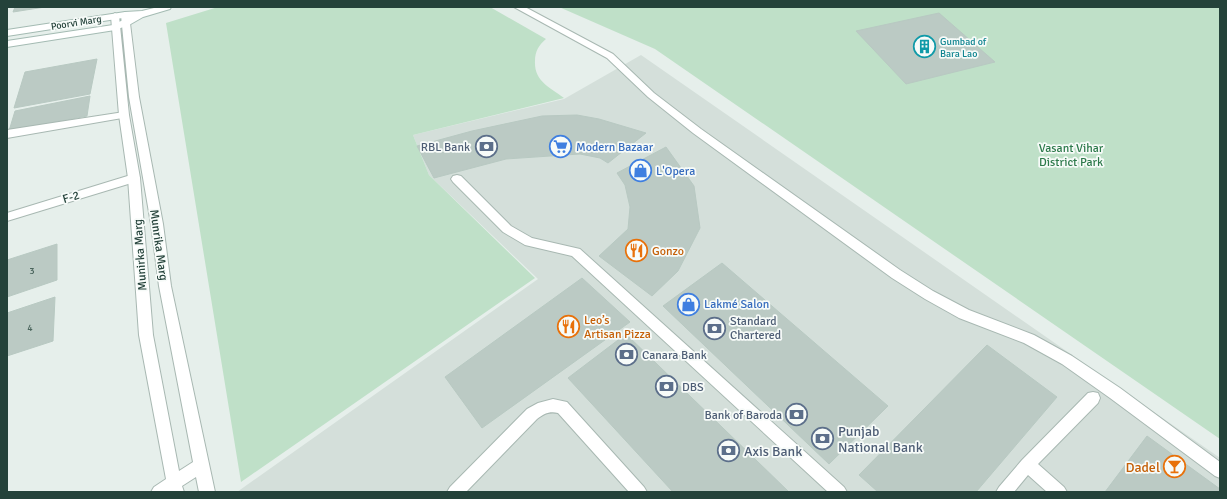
<svg xmlns="http://www.w3.org/2000/svg" width="1227" height="499" viewBox="0 0 1227 499" font-family="Signika,sans-serif">
<style>
.built{fill:#d4dfda}
.green{fill:#bfe0c8}
.building{fill:#bbcac4;stroke:#b8c9c2}
.lines{fill:none;stroke-linecap:round;stroke-linejoin:round}
.service-casing{stroke:#a8b8b2;stroke-width:2}
.pedestrian-casing{stroke:#a8b8b2;stroke-width:2}
.minor-casing{stroke:#a8b8b2;stroke-width:2}
.tertiary-casing{stroke:#a8b8b2;stroke-width:2}
.secondary-casing{stroke:#a4bbb3;stroke-width:2}
.service{fill:#fff;fill-rule:evenodd}
.pedestrian{fill:#fff;fill-rule:evenodd}
.minor{fill:#fff;fill-rule:evenodd}
.tertiary{fill:#fff;fill-rule:evenodd}
.secondary{fill:#fff;fill-rule:evenodd}
.labels{text-anchor:middle;stroke-width:3.5;stroke-linejoin:round;paint-order:stroke}
.far-street-label{font-size:10px;fill:#24423a;stroke:#f7fbf9}
.far-culture-label{font-size:10px;fill:#0d838f;stroke:#f7fbf9;text-anchor:start}
.number-label{font-size:10px;fill:#4a645c}
.service-label{font-size:12px;fill:#4e5e75;stroke:#f7fbf9;text-anchor:start}
.shop-label{font-size:12px;fill:#366cbe;stroke:#f7fbf9;text-anchor:start}
.park-label{font-size:12px;fill:#2d7a4b;stroke:#f7fbf9}
.street-label{font-size:12px;fill:#24423a;stroke:#f7fbf9}
.food-label{font-size:12px;fill:#c56008;stroke:#f7fbf9;text-anchor:start}
.near-service-label{font-size:14px;fill:#4e5e75;stroke:#f7fbf9;text-anchor:start}
.near-food-label{font-size:14px;fill:#c56008;stroke:#f7fbf9;text-anchor:end}
</style>
<rect width="100%" height="100%" fill="#e6efeb"/>
<path class="built" d="M641 55 1220 458V492H237L538 279 429 175 413 135 564 99Z"/>
<g class="green">
<path d="M218 7H490L546 39C539 45 535 51 535 61 534 81 549 87 564 98L413 135 429 175 535 278 241 482 166 23Z"/>
<path d="M559 7H1220V439L655 49Z"/>
</g>
<g class="building">
<path d="M15 7H45L13 12Z"/>
<path d="M939 13 995 62 906 84 856 31Z"/>
<path d="M97 59 90 94 14 108 25 72Z"/>
<path d="M90 96 87 116 9 131 15 111Z"/>
<path d="M577 115 599 119 646 133 608 163 600 158 580 154 506 159 434 178 417 146 472 131 542 116Z"/>
<path d="M666 147 694 186 700 228 678 271 652 296 599 256 628 229 630 207 625 185 617 173Z"/>
<path d="M57 244V280L7 297V260Z"/>
<path d="M722 263 888 406 829 464 663 306Z"/>
<path d="M582 278 630 322 482 428 445 377Z"/>
<path d="M55 297 53 341 7 356V313Z"/>
<path d="M626 334 789 492H673L568 378Z"/>
<path d="M987 345 1057 397 976 492H878L859 475Z"/>
<path d="M1147 436 1220 489V492H1105Z"/>
</g>
<g class="lines">
<defs>
<g id="service">
<path d="M514 7H525L613 54 654 93 701 129 900 270 933 291 969 310 1034 335 1072 356 1120 388 1220 462V478L1215 476 1110 398 1062 364 1024 343 959 318 925 299 892 278 693 133 648 97 607 58Z"/>
<path d="M553 399 567 402 644 487 647 492H629L558 413C549 411 544 414 537 419L466 492H447L450 487 527 409 538 403Z"/>
</g>
<g id="pedestrian">
<path d="M457 175 461 176 511 226 532 238 580 249 844 487 847 492H828L572 256 525 245 503 232 453 182 451 179 453 176Z"/>
<path d="M1093 392 1098 393 1100 398 1098 403 1038 464 1064 487 1067 492H1047L1028 475 1014 492H996L999 487 1022 460 1088 393Z"/>
</g>
<g id="minor">
<path d="M124 112 129 115 128 117 7 138V130Z"/>
<path d="M134 174 138 175 140 178 138 181 7 221V213Z"/>
</g>
<path id="tertiary" d="M125 12 129 15 139 97 163 224 171 286 215 492H199L196 477 182 486 184 492H151L154 487 166 479 139 335 128 178 119 115 111 16 115 13 119 16 129 115 140 178 153 335 179 471 193 462 159 286 151 224 129 97 121 15Z"/>
<path id="secondary" d="M158 7H171L170 9 143 17 129 25 115 30 7 47V41L113 25 129 17 7 36V30L125 12 142 11Z"/>
</defs>
<use href="#service" class="service-casing"/>
<use href="#pedestrian" class="pedestrian-casing"/>
<use href="#minor" class="minor-casing"/>
<use href="#tertiary" class="tertiary-casing"/>
<use href="#secondary" class="secondary-casing"/>
<use href="#service" class="service"/>
<use href="#pedestrian" class="pedestrian"/>
<use href="#minor" class="minor"/>
<use href="#tertiary" class="tertiary"/>
<use href="#secondary" class="secondary"/>
</g>
<defs>
<symbol id="building-ring" viewBox="-11 -11 22 22"><circle r="9.5" fill="#f7fbf9" stroke="#0f9aa8" stroke-width="1.5"/><path d="M-4-6H4V6H1V3H-1V6H-4ZM-2.5-4.3h1.7v1.8h-1.7ZM.8-4.3h1.7v1.8H.8ZM-2.5-1h1.7V.8h-1.7ZM.8-1h1.7V.8H.8Z" fill="#0f9aa8"/></symbol>
<symbol id="bank-ring" viewBox="-11 -11 22 22"><circle r="9.5" fill="#f7fbf9" stroke="#5c6f8a" stroke-width="1.5"/><path d="M-6-4H6V4H-6ZM0-2.3a2.3 2.3 0 1 0 0 4.6a2.3 2.3 0 1 0 0-4.6Z" fill="#5c6f8a"/></symbol>
<symbol id="supermarket-ring" viewBox="-11 -11 22 22"><circle r="9.5" fill="#f7fbf9" stroke="#3f7fe0" stroke-width="1.5"/><path d="M-6-5.5h2.5l.6 2H6L4.5 2H-2.5L-4.4-4H-6ZM-1.5 3.2a1.3 1.3 0 1 0 .1 0ZM3 3.2a1.3 1.3 0 1 0 .1 0Z" fill="#3f7fe0"/></symbol>
<symbol id="shop-ring" viewBox="-11 -11 22 22"><circle r="9.5" fill="#f7fbf9" stroke="#3f7fe0" stroke-width="1.5"/><path d="M-5-2.5h2.3a2.7 3.5 0 0 1 5.4 0H5L5.5 6h-11ZM-1.5-2.5h3a1.5 2.3 0 0 0-3 0Z" fill="#3f7fe0"/></symbol>
<symbol id="restaurant-ring" viewBox="-11 -11 22 22"><circle r="9.5" fill="#f7fbf9" stroke="#e8710a" stroke-width="1.5"/><path d="M-5-6h1v4h1v-4h1v4h1v-4h1v5L-1.5 .5V6h-2V.5L-5-1ZM5-6V6H3V1.5H1.5Q1.5-4 5-6Z" fill="#e8710a"/></symbol>
<symbol id="bar-ring" viewBox="-11 -11 22 22"><circle r="9.5" fill="#f7fbf9" stroke="#e8710a" stroke-width="1.5"/><path d="M-6-5H6L.8 .8V4.5H3.5V6h-7V4.5H-.8V.8Z" fill="#e8710a"/></symbol>
</defs>
<g fill-rule="evenodd">
<use href="#building-ring" x="912" y="34" width="25" height="25"/>
<use href="#bank-ring" x="474" y="134" width="25" height="25"/>
<use href="#supermarket-ring" x="548" y="134" width="25" height="25"/>
<use href="#shop-ring" x="628" y="158" width="25" height="25"/>
<use href="#restaurant-ring" x="624" y="238" width="25" height="25"/>
<use href="#shop-ring" x="676" y="292" width="25" height="25"/>
<use href="#restaurant-ring" x="556" y="314" width="25" height="25"/>
<use href="#bank-ring" x="702" y="316" width="25" height="25"/>
<use href="#bank-ring" x="614" y="342" width="25" height="25"/>
<use href="#bank-ring" x="654" y="374" width="25" height="25"/>
<use href="#bank-ring" x="784" y="402" width="25" height="25"/>
<use href="#bank-ring" x="810" y="426" width="25" height="25"/>
<use href="#bank-ring" x="716" y="438" width="25" height="25"/>
<use href="#bar-ring" x="1162" y="454" width="25" height="25"/>
</g>
<g class="labels">
<g class="far-street-label">
<text transform="translate(76 22) rotate(-9)" y="4">Poorvi Marg</text>
</g>
<g class="far-culture-label">
<text x="940" y="45">Gumbad of<tspan x="940" dy="12">Bara Lao</tspan></text>
</g>
<g class="number-label">
<text x="32" y="274">3</text>
<text x="30" y="331">4</text>
</g>
<g class="service-label">
<text x="470" y="151" text-anchor="end">RBL Bank</text>
<text x="730" y="325">Standard<tspan x="730" dy="14">Chartered</tspan></text>
<text x="642" y="359">Canara Bank</text>
<text x="682" y="391">DBS</text>
<text x="782" y="419" text-anchor="end">Bank of Baroda</text>
</g>
<g class="shop-label">
<text x="576" y="151">Modern Bazaar</text>
<text x="656" y="175">L'Opera</text>
<text x="704" y="308">Lakmé Salon</text>
</g>
<g class="park-label">
<text x="1071" y="152">Vasant Vihar<tspan x="1071" dy="14">District Park</tspan></text>
</g>
<g class="street-label">
<text transform="translate(71 197) rotate(-17)" y="4">F-2</text>
<text transform="translate(159 245) rotate(82)" y="4">Munrika Marg</text>
<text transform="translate(140 255) rotate(-94)" y="4">Munirka Marg</text>
</g>
<g class="food-label">
<text x="652" y="255">Gonzo</text>
<text x="584" y="324">Leo’s<tspan x="584" dy="14">Artisan Pizza</tspan></text>
</g>
<g class="near-service-label">
<text x="838" y="436">Punjab<tspan x="838" dy="16">National Bank</tspan></text>
<text x="744" y="456">Axis Bank</text>
</g>
<g class="near-food-label">
<text x="1160" y="472">Dadel</text>
</g>
</g>
<rect width="1227" height="499" fill="none" stroke="#24423a" stroke-width="16"/>
</svg>
